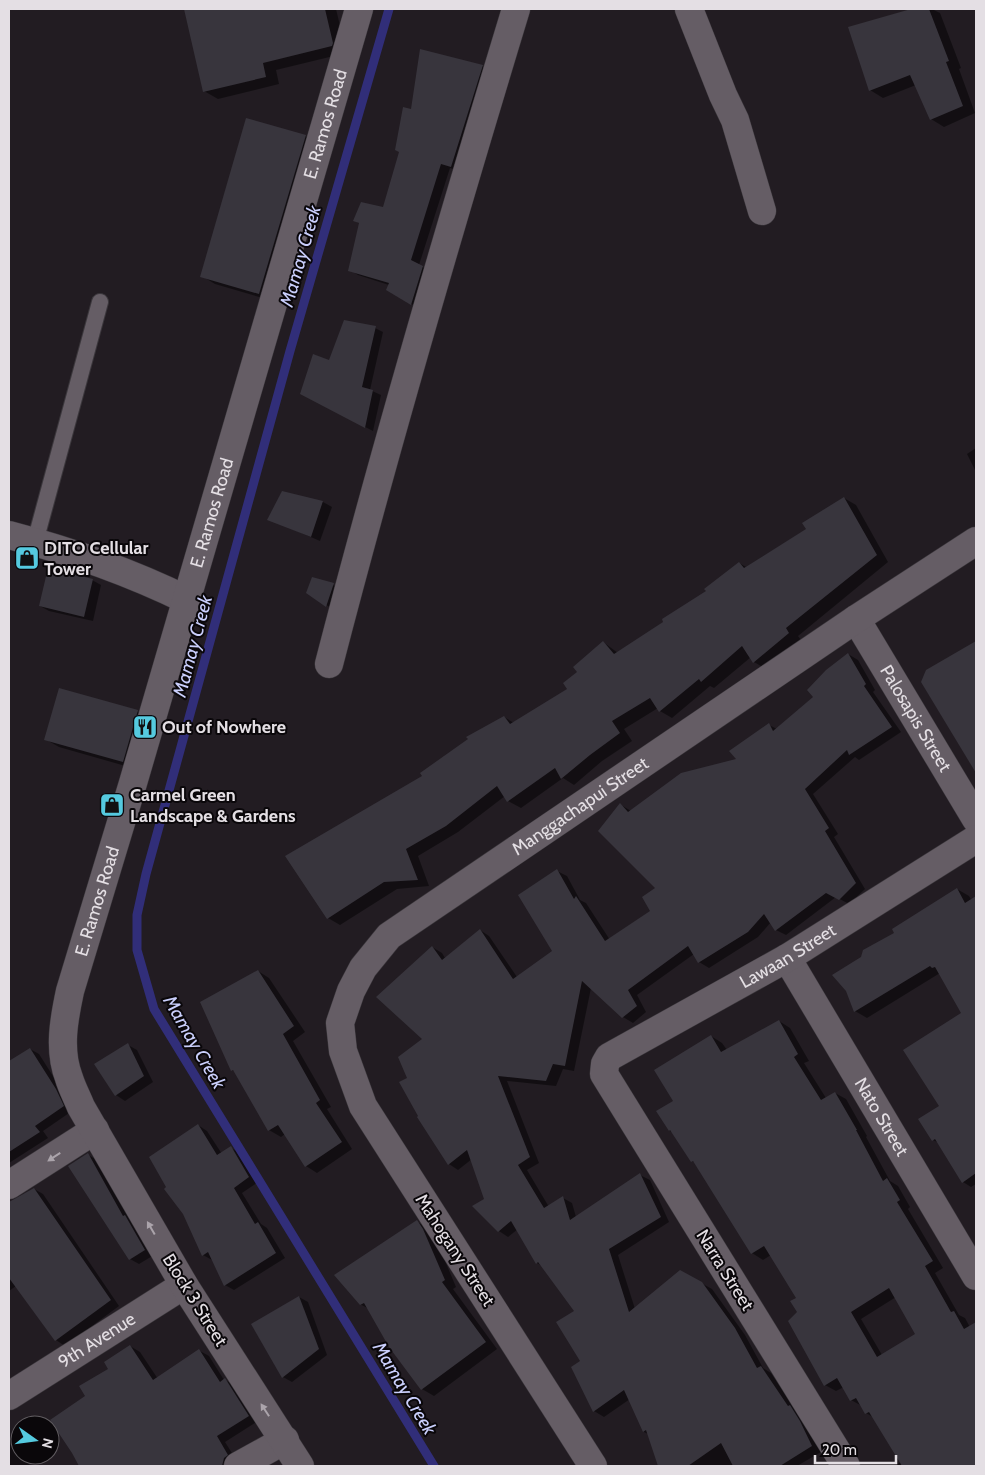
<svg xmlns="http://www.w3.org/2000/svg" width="985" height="1475" viewBox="0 0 985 1475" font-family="Cabin,sans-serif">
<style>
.shadow{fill:#0007;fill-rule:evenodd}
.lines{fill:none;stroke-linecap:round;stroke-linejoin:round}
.stream{stroke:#312e79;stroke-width:9}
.building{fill:#38353d;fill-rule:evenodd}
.lane-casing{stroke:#3b373c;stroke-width:18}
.street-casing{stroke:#3b373c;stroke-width:29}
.lane{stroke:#655d65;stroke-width:16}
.street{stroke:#655d65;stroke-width:28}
.oneway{fill:#aba4ab}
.labels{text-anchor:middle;stroke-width:4;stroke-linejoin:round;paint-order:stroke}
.street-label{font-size:18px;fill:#e4dfe4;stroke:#0a070a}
.poi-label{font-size:18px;font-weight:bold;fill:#e4dfe4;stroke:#0a070a;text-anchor:start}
.water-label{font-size:19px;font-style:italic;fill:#cacffc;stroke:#0a070a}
</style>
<rect width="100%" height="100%" fill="#221c22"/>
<g class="shadow">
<path d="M185 9H336L346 51V53L276 70 279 84 218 99 204 91Z"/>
<path d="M916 9H932L940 13 961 68 959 69 975 113 944 127 931 119 916 85 883 98 870 90 850 28Z"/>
<path d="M482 66 491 71 460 171 450 168 419 265 431 272 420 309 388 290 389 285 358 275 350 270 360 224 354 220 384 208 412 111Z"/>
<path d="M305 136 319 144 273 301 215 284 202 276Z"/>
<path d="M375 328 383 332 370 390 381 395 373 431 309 398 330 361Z"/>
<path d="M976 448V472L967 454Z"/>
<path d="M282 492 323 502 332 507 320 541 269 519Z"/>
<path d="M844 498 856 505 888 562 798 636 801 640 766 669 754 662 751 657 714 688 710 686 672 718 660 711 658 708 624 729 632 741 602 761 574 785 563 778 521 808 508 801 505 796 458 832 418 856 429 886 397 889 340 925 328 918 424 776 504 717 514 723 568 689 579 672 603 642 618 653 708 592 739 563 746 567 807 529Z"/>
<path d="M313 578 338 587 331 608 308 593Z"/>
<path d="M92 580 101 585 93 621 49 611 40 606Z"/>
<path d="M976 643V757L964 750 927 671Z"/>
<path d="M848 654 858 660 875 690 873 692 901 732 859 760 855 757 813 794 838 834 834 837 865 889 849 904 836 897 786 935 776 930 771 922 758 937 709 968 699 962 694 954 637 995 646 1012 633 1023 623 1017 591 988 574 1071 563 1069 556 1086 507 1081 539 1163 527 1170 549 1207 563 1198 572 1203 576 1217 640 1175 650 1180 669 1222 618 1255 635 1309 701 1283 712 1289 745 1335 763 1368 771 1373 795 1409 810 1428 821 1452 797 1466H659L648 1434 644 1432 630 1399 604 1417 594 1411 582 1362 576 1311 542 1266 537 1263 518 1229 508 1237 499 1231 474 1207 485 1200 472 1159 458 1170 449 1164 408 1079 424 1040 432 947 442 953 445 958 480 930 489 936 517 977 554 952 557 871 567 876 580 900 586 903 610 940 652 911 657 888 621 805 631 811 738 760 769 725 777 729 814 697Z"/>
<path d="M137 712 151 719 136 769 59 747 45 739Z"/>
<path d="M957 889 969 896 972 901 976 904V1031L971 1027 940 973 867 1018 855 1011 896 933Z"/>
<path d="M258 971 269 978 305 1032 293 1041 331 1107 327 1109 352 1149 317 1173 306 1166 285 1134 281 1137 269 1130 236 1072 232 1070 202 1002Z"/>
<path d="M779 1021 790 1028 809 1061 804 1063 826 1098 835 1093 846 1099 867 1136 866 1137 890 1181 898 1186 910 1207 908 1209 943 1268 935 1273 959 1315 965 1318 973 1333 976 1335V1466H895L901 1462 873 1417 866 1413 862 1406 851 1400 844 1387 836 1391 825 1385 798 1298 771 1255 763 1260 752 1253 696 1163 692 1161 673 1133 670 1131 658 1111 674 1101 711 1036 722 1043 727 1050ZM896 1297 917 1335 882 1355 861 1319Z"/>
<path d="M946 1034 976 1090V1184L971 1187 963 1182 939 1143 933 1140 941 1107Z"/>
<path d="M128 1045 137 1050 153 1082 125 1101 116 1095 96 1064Z"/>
<path d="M30 1049 39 1054 65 1095 72 1111 43 1131 48 1138 9 1163V1082L15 1078 9 1069V1062Z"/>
<path d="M198 1125 207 1131 222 1154 231 1148 240 1153 258 1182 242 1193 261 1224 267 1228 285 1258 234 1290 225 1285 212 1260 203 1255Z"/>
<path d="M88 1155 97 1160 154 1255 139 1264 130 1259Z"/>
<path d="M34 1189 43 1194 119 1306 65 1346 56 1340 16 1286 9 1291V1204Z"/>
<path d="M417 1222 430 1229 435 1237 456 1287 453 1289 497 1349 434 1396 422 1389 369 1309 360 1304Z"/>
<path d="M299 1297 308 1302 327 1355 292 1382 283 1377Z"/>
<path d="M130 1346 140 1352 158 1379 200 1351 209 1356 224 1380 235 1385 258 1421 225 1442 237 1461 233 1466H212L210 1463 204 1466H80L73 1452 87 1396Z"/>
<path d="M9 1439 20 1445V1455H25L30 1466H9Z"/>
</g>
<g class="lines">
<path class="stream" d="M389 9 290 351 146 874 137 915V950L154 1009 434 1466"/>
</g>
<g class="building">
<path d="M184 9H325L333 43 332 46 263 63 266 77 203 92Z"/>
<path d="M911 9H929L949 61 946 62 963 106 930 120 910 75 869 91 848 27Z"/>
<path d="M420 49 483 65 451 167 441 164 411 260 423 266 411 305 386 290 389 283 348 271 359 223 353 221 361 202 383 207 399 152 395 150 403 107 411 109Z"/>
<path d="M246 118 306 135 259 294 200 277Z"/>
<path d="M344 320 376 326 362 387 373 390 365 428 300 394 313 354 329 360Z"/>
<path d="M282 491 323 501 311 537 267 520Z"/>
<path d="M844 497 877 555 786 628 789 633 753 663 742 646 701 682 699 679 659 712 650 698 612 721 620 733 590 755 561 779 555 768 507 802 497 786 446 826 406 849 418 880 384 882 327 919 285 856 422 776 420 773 468 739 466 737 504 716 510 724 567 689 563 683 577 672 573 667 603 641 614 654 663 622 662 619 706 591 704 589 739 562 744 568 806 529 802 523Z"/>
<path d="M48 568 93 579 84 617 39 606Z"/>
<path d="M312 577 334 583 326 607 306 593Z"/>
<path d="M976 641V773L921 682 926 670Z"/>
<path d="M848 653 866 684 864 686 892 727 849 755 847 750 805 789 829 828 825 831 856 883 839 900 826 893 775 931 764 914 748 932 698 963 688 946 628 990 637 1006 622 1018 582 981 565 1066 553 1064 546 1081 498 1076 530 1157 518 1165 544 1208 563 1196 570 1220 640 1173 661 1217 609 1249 629 1312 680 1270 702 1282 735 1328 757 1368 761 1366 788 1406 790 1405 800 1421 812 1446 780 1466H733L721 1443 688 1466H658L646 1430 643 1432 624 1390 593 1412 571 1367 580 1361 556 1322 574 1311 538 1262 536 1264 511 1221 498 1232 472 1206 484 1199 467 1150 448 1165 417 1117 418 1116 399 1082 407 1078 398 1057 422 1039 376 997 432 946 442 960 480 929 513 979 552 951 518 895 557 869 574 899 576 896 605 941 650 911 642 897 655 888 598 831 620 803 628 812 681 773 736 759 729 751 769 723 773 731 813 697 807 690 826 670Z"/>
<path d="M59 688 138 710 123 762 44 740Z"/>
<path d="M957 888 965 903 976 896V1173L962 1183 935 1139 932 1141 918 1119 939 1106 903 1050 961 1013 935 967 932 968 930 966 854 1012 846 991 832 975 861 957 863 950 894 933 892 929Z"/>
<path d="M258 970 294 1026 283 1034 320 1100 316 1103 342 1142 305 1167 278 1125 268 1131 233 1070 231 1071 200 1002Z"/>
<path d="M779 1020 798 1054 794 1057 821 1100 835 1092 857 1130H856L883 1181 887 1178 900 1200 897 1202 933 1261 925 1266 951 1312 954 1311 964 1329 976 1322V1466H902L869 1412 865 1414 856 1398 850 1401 837 1378 824 1386 788 1321 797 1312 790 1301 796 1298 764 1246 751 1254 693 1161 691 1162 670 1130 669 1131 656 1111 673 1101 654 1070 711 1035 721 1052ZM889 1288 915 1334 877 1357 851 1312Z"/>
<path d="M128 1043 144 1076 115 1096 94 1064Z"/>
<path d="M30 1048 56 1089 64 1106 35 1126 40 1132 9 1152V1061Z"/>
<path d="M198 1124 217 1155 231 1146 249 1177 234 1188 255 1224 258 1222 276 1253 224 1286 208 1252 202 1256 183 1214 164 1189 166 1187 149 1157Z"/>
<path d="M88 1153 123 1216 125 1215 145 1250 129 1260 68 1166Z"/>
<path d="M34 1188 111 1300 55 1341 9 1278V1202Z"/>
<path d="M417 1220 423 1229 445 1280 442 1282 486 1342 421 1390 389 1347 364 1303 360 1305 334 1275Z"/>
<path d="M299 1296 319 1349 282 1378 251 1324Z"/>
<path d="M130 1345 153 1380 199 1349 220 1382 225 1378 249 1416 217 1436 228 1455 224 1458 222 1466H79L72 1453 50 1420 85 1396 79 1386 108 1369 104 1362Z"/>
</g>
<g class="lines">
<defs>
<path id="lane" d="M35 542 100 302"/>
<g id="street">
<path d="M689 9 723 95 735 120 762 211"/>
<path d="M9 535C70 551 130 572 187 600"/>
<path id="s1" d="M856 619 976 819"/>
<path d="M329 664C386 444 450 226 516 9"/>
<path id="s2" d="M787 958 976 1276"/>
<path d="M9 1185 95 1130"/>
<path id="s3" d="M9 1396 184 1285"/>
<path d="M238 1466 285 1440"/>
<path id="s4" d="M300 1466 184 1285 81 1107C77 1097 72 1088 69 1078 58 1050 64 1019 70 991L133 783 359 9"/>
<path id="s5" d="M593 1466 363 1106 343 1051 340 1023 351 991 363 968 389 936 856 619 976 541"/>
<path id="s6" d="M846 1466 604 1074 605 1064 609 1057 787 958 976 839"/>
</g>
</defs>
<use href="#lane" class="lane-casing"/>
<use href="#street" class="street-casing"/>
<use href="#lane" class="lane"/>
<use href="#street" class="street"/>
</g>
<defs><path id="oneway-solid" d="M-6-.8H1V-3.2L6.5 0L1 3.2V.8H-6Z" transform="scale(1.25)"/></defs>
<g class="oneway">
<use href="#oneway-solid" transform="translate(54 1157) rotate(147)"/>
<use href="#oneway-solid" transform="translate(151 1228) rotate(-120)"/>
<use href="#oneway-solid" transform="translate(265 1410) rotate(-123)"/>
</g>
<defs>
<symbol id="shop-square" viewBox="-11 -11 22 22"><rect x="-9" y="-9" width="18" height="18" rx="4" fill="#55cadf" stroke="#0a070a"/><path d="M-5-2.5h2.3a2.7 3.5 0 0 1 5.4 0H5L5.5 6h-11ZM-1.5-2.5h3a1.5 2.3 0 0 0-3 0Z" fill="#111"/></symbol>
<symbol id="restaurant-square" viewBox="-11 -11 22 22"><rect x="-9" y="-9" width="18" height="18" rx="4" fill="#55cadf" stroke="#0a070a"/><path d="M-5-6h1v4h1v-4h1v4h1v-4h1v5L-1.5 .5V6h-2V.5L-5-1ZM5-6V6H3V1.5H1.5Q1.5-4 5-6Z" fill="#111"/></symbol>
</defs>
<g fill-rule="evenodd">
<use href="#shop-square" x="13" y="544" width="28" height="28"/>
<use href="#restaurant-square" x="131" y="713" width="28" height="28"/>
<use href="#shop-square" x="98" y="791" width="28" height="28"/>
</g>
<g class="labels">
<g class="street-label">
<text dy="6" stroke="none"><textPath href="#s4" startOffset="1444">E. Ramos Road</textPath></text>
<text dy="6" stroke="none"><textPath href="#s4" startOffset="1039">E. Ramos Road</textPath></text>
<text dy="6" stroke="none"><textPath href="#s1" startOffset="116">Palosapis Street</textPath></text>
<text dy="6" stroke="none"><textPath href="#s5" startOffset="846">Manggachapui Street</textPath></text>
<text dy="6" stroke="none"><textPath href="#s4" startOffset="634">E. Ramos Road</textPath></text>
<text dy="6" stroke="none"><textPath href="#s6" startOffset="684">Lawaan Street</textPath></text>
<text dy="6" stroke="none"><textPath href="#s2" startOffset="185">Nato Street</textPath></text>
<text transform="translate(455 1250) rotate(57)" y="6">Mahogany Street</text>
<text transform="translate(725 1270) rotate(58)" y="6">Narra Street</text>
<text transform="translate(195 1300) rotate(58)" y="6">Block 3 Street</text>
<text dy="6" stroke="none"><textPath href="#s3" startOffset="104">9th Avenue</textPath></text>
</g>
<g class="poi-label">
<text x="44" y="554">DITO Cellular<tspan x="44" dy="21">Tower</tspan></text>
<text x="162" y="733">Out of Nowhere</text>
<text x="130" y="801">Carmel Green<tspan x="130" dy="21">Landscape &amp; Gardens</tspan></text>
</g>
<g class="water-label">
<text transform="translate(300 256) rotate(-74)" y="7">Mamay Creek</text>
<text transform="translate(192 646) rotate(-75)" y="7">Mamay Creek</text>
<text transform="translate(195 1042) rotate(60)" y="7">Mamay Creek</text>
<text transform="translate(405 1388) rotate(59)" y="7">Mamay Creek</text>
</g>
</g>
<rect width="985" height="1475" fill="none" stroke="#e4dfe4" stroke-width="20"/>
<g transform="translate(35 1440) rotate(104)"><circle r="24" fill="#0a070a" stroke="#615d61"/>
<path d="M0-4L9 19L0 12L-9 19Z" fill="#55cadf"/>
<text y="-8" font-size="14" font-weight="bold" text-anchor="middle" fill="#e4dfe4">N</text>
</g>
<path d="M815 1455v8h81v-8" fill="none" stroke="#e4dfe4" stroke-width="2.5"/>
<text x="822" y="1455" font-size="15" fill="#e4dfe4" stroke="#0a070a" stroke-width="4" paint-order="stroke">20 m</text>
</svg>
